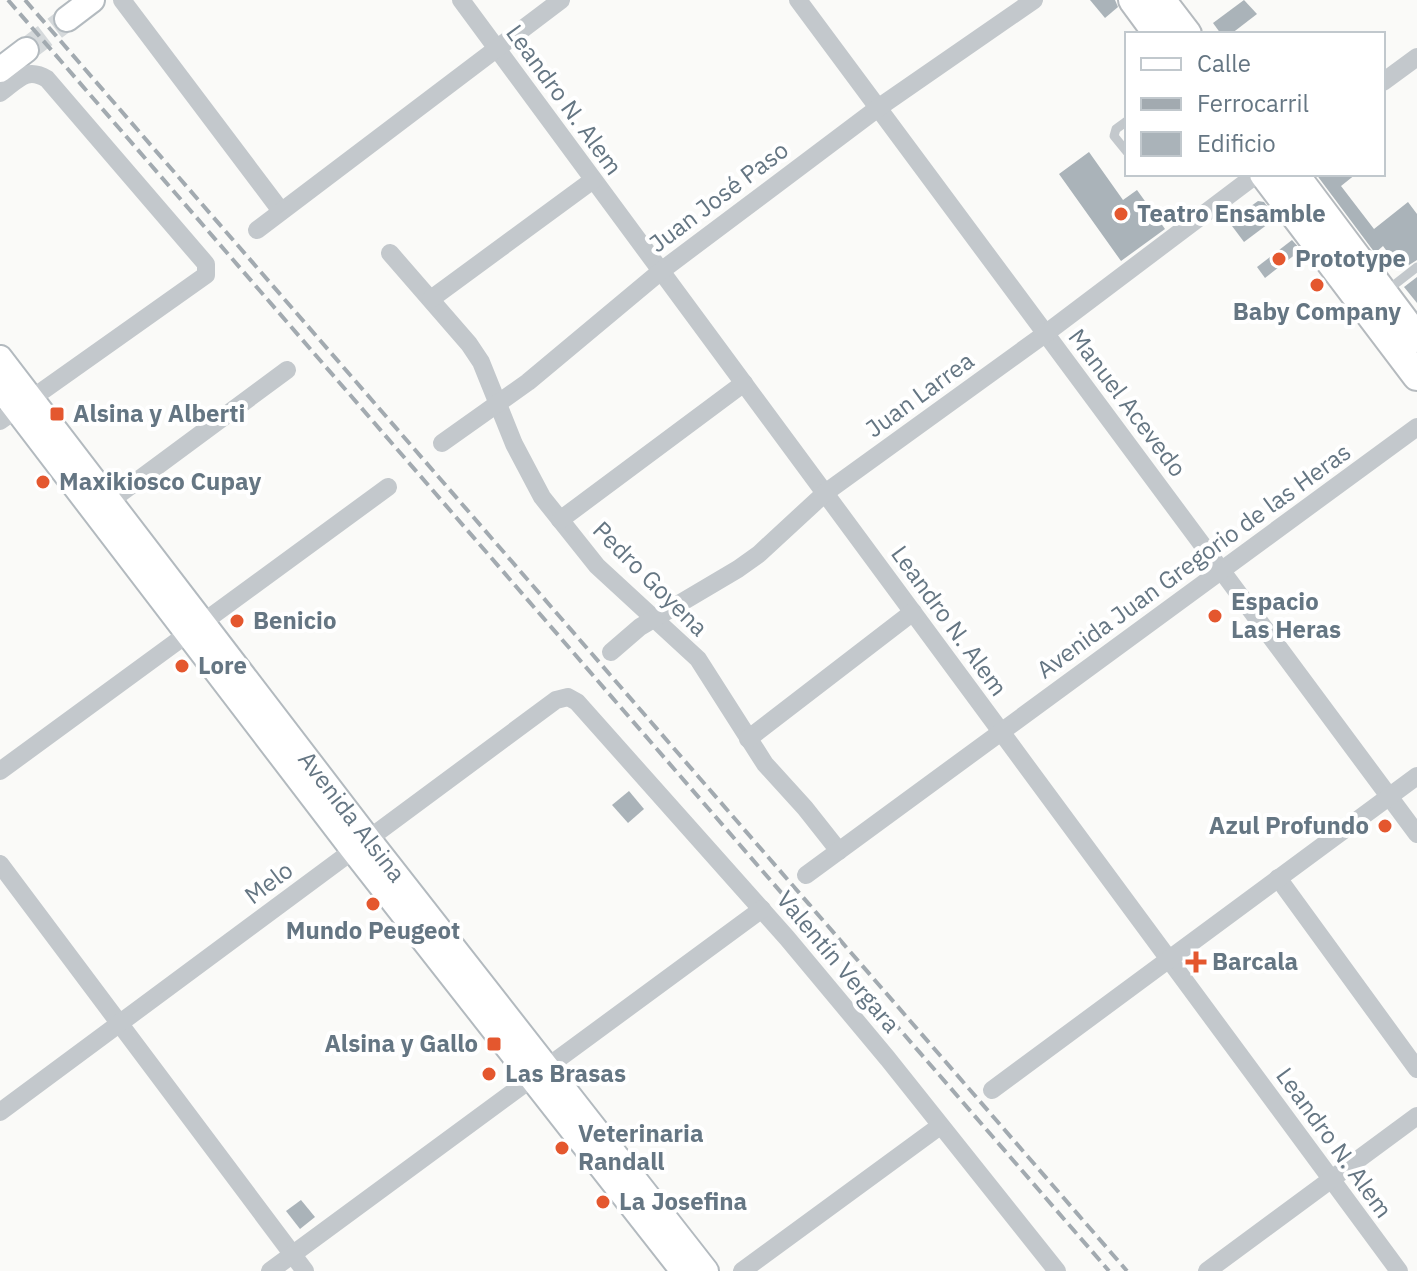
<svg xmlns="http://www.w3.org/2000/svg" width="1417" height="1271" viewBox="0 0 1417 1271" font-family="'IBM Plex Sans',sans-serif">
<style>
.building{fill:#aab3b9}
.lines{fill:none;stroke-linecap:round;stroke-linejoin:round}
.secondary-tunnel{stroke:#d5d9db;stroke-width:24;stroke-dasharray:24 12;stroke-linecap:butt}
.secondary-casing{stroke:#b3babf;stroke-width:28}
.primary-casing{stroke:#b5babe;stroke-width:32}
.lane{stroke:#c3c8cc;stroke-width:9}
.street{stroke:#c3c8cc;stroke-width:18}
.secondary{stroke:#fff;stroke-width:24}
.primary{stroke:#fff;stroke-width:28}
.rail{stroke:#a2aab0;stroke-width:4;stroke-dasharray:12 6;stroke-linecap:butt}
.poi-dot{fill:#e4572e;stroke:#fff;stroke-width:3}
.labels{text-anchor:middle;stroke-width:8;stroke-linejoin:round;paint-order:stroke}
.street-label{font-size:24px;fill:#657683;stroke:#fff}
.poi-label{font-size:24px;font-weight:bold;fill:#657683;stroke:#fff;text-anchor:start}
</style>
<rect width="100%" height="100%" fill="#fafaf8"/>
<g class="building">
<path d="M1090 0H1115L1118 7 1105 18Z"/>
<path d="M1244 0 1257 14 1231 34H1221L1213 23Z"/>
<path d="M1089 152 1123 200 1137 190 1165 229 1121 261 1059 174Z"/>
<path d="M1316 174H1356L1341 186 1374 229 1408 202 1417 214V260L1401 270 1383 246 1375 253Z"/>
<path d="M1258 201 1264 202 1276 218 1244 242 1229 222Z"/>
<path d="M1292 240 1301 250 1265 278 1257 267Z"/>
<path d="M1417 277V303L1404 287Z"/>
<path d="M629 791 644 809 628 823 612 805Z"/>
<path d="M301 1200 315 1217 300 1229 286 1211Z"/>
</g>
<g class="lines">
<path class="secondary-tunnel" d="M26 50 67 19"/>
<defs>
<g id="secondary">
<path d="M67 19 92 0"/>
<path d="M0 70 26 50"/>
<path id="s1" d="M0 358 369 840 706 1271"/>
<path d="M0 388 353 850 683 1271"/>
</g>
<g id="primary">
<path d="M1133 0 1158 34"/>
<path d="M1161 0 1187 34"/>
<path d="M1264 174 1417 376"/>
<path d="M1294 174 1417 338"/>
</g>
</defs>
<use href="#secondary" class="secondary-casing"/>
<use href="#primary" class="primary-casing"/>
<g class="lane">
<path d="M1127 121 1116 129 1114 136 1127 152"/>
<path d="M1385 292 1417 267"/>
</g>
<g class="street">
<path d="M122 0 281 211"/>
<path d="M461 0 1399 1271"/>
<path d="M798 0 1417 834"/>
<path d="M1383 82 1417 57"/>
<path d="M0 93C17 81 26 66 47 79L206 264V275L0 421"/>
<path d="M257 230 561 0"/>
<path d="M390 253 469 344 481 362 514 444 542 497 597 566 698 659 765 764 805 808 839 851"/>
<path d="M431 299 593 180"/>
<path d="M442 443 528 382 661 271 878 108 1034 0"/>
<path d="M110 501 287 370"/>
<path d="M560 520 744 383"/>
<path d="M611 652 640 627 738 569 759 554 825 493 1045 334 1257 174"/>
<path d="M748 739 913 612"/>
<path d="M0 771 388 487"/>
<path d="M0 864 305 1271"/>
<path d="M806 875 1417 427"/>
<path d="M1278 878 1417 1069"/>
<path d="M992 1090 1417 776"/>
<path d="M0 1112 556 700 568 697 577 702 787 938 888 1059 1057 1271"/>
<path d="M270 1271 762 909"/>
<path d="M742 1271 940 1126"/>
<path d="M1207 1271 1417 1116"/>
</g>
<use href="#secondary" class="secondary"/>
<use href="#primary" class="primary"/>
<g class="rail">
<path d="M8 0 1109 1271"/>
<path d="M25 0 1127 1271"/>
</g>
</g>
<g class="poi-dot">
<circle cx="1121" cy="214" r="8"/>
<circle cx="1279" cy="259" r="8"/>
<circle cx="1317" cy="285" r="8"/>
<rect x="49" y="406" width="16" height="16" rx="4"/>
<circle cx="43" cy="482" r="8"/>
<circle cx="1215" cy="616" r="8"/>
<circle cx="237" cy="621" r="8"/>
<circle cx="182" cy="666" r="8"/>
<circle cx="1385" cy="826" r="8"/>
<circle cx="373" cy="904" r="8"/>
<path d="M1192 950h8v8h8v8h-8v8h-8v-8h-8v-8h8z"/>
<rect x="486" y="1036" width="16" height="16" rx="4"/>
<circle cx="489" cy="1074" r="8"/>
<circle cx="562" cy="1148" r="8"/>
<circle cx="603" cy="1202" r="8"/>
</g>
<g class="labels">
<g class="street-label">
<text transform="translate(564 100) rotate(54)" y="8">Leandro N. Alem</text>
<text transform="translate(719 197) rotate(-37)" y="8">Juan José Paso</text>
<text transform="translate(920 395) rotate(-36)" y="8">Juan Larrea</text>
<text transform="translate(1127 403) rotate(53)" y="8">Manuel Acevedo</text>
<text transform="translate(1194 561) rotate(-36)" y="8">Avenida Juan Gregorio de las Heras</text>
<text transform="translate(650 579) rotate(45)" y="8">Pedro Goyena</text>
<text transform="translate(949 621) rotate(54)" y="8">Leandro N. Alem</text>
<text dy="8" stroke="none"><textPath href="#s1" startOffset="578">Avenida Alsina</textPath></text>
<text transform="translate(269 883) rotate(-37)" y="8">Melo</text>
<text transform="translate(838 962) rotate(50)" y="8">Valentín Vergara</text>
<text transform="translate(1334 1143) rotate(54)" y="8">Leandro N. Alem</text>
</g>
<g class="poi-label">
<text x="1137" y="222">Teatro Ensamble</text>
<text x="1295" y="267">Prototype</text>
<text x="1317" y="320" text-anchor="middle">Baby Company</text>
<text x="73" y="422">Alsina y Alberti</text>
<text x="59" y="490">Maxikiosco Cupay</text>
<text x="1231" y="610">Espacio<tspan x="1231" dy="28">Las Heras</tspan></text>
<text x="253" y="629">Benicio</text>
<text x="198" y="674">Lore</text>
<text x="1369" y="834" text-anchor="end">Azul Profundo</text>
<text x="373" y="939" text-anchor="middle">Mundo Peugeot</text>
<text x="1212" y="970">Barcala</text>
<text x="478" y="1052" text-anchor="end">Alsina y Gallo</text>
<text x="505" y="1082">Las Brasas</text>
<text x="578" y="1142">Veterinaria<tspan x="578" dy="28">Randall</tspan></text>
<text x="619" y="1210">La Josefina</text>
</g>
</g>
<rect x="1125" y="32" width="260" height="144" fill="#ffffff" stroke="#c1c8cd" stroke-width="2"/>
<rect x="1141" y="58" width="40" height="12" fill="#ffffff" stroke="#c1c8cd" stroke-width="2"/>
<text x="1197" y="72" font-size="24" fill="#657683">Calle</text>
<rect x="1141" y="98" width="40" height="12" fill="#a2aab0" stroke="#c1c8cd" stroke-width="2"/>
<text x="1197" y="112" font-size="24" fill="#657683">Ferrocarril</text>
<rect x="1141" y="132" width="40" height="24" fill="#aab3b9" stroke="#c1c8cd" stroke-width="2"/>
<text x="1197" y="152" font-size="24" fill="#657683">Edificio</text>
</svg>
